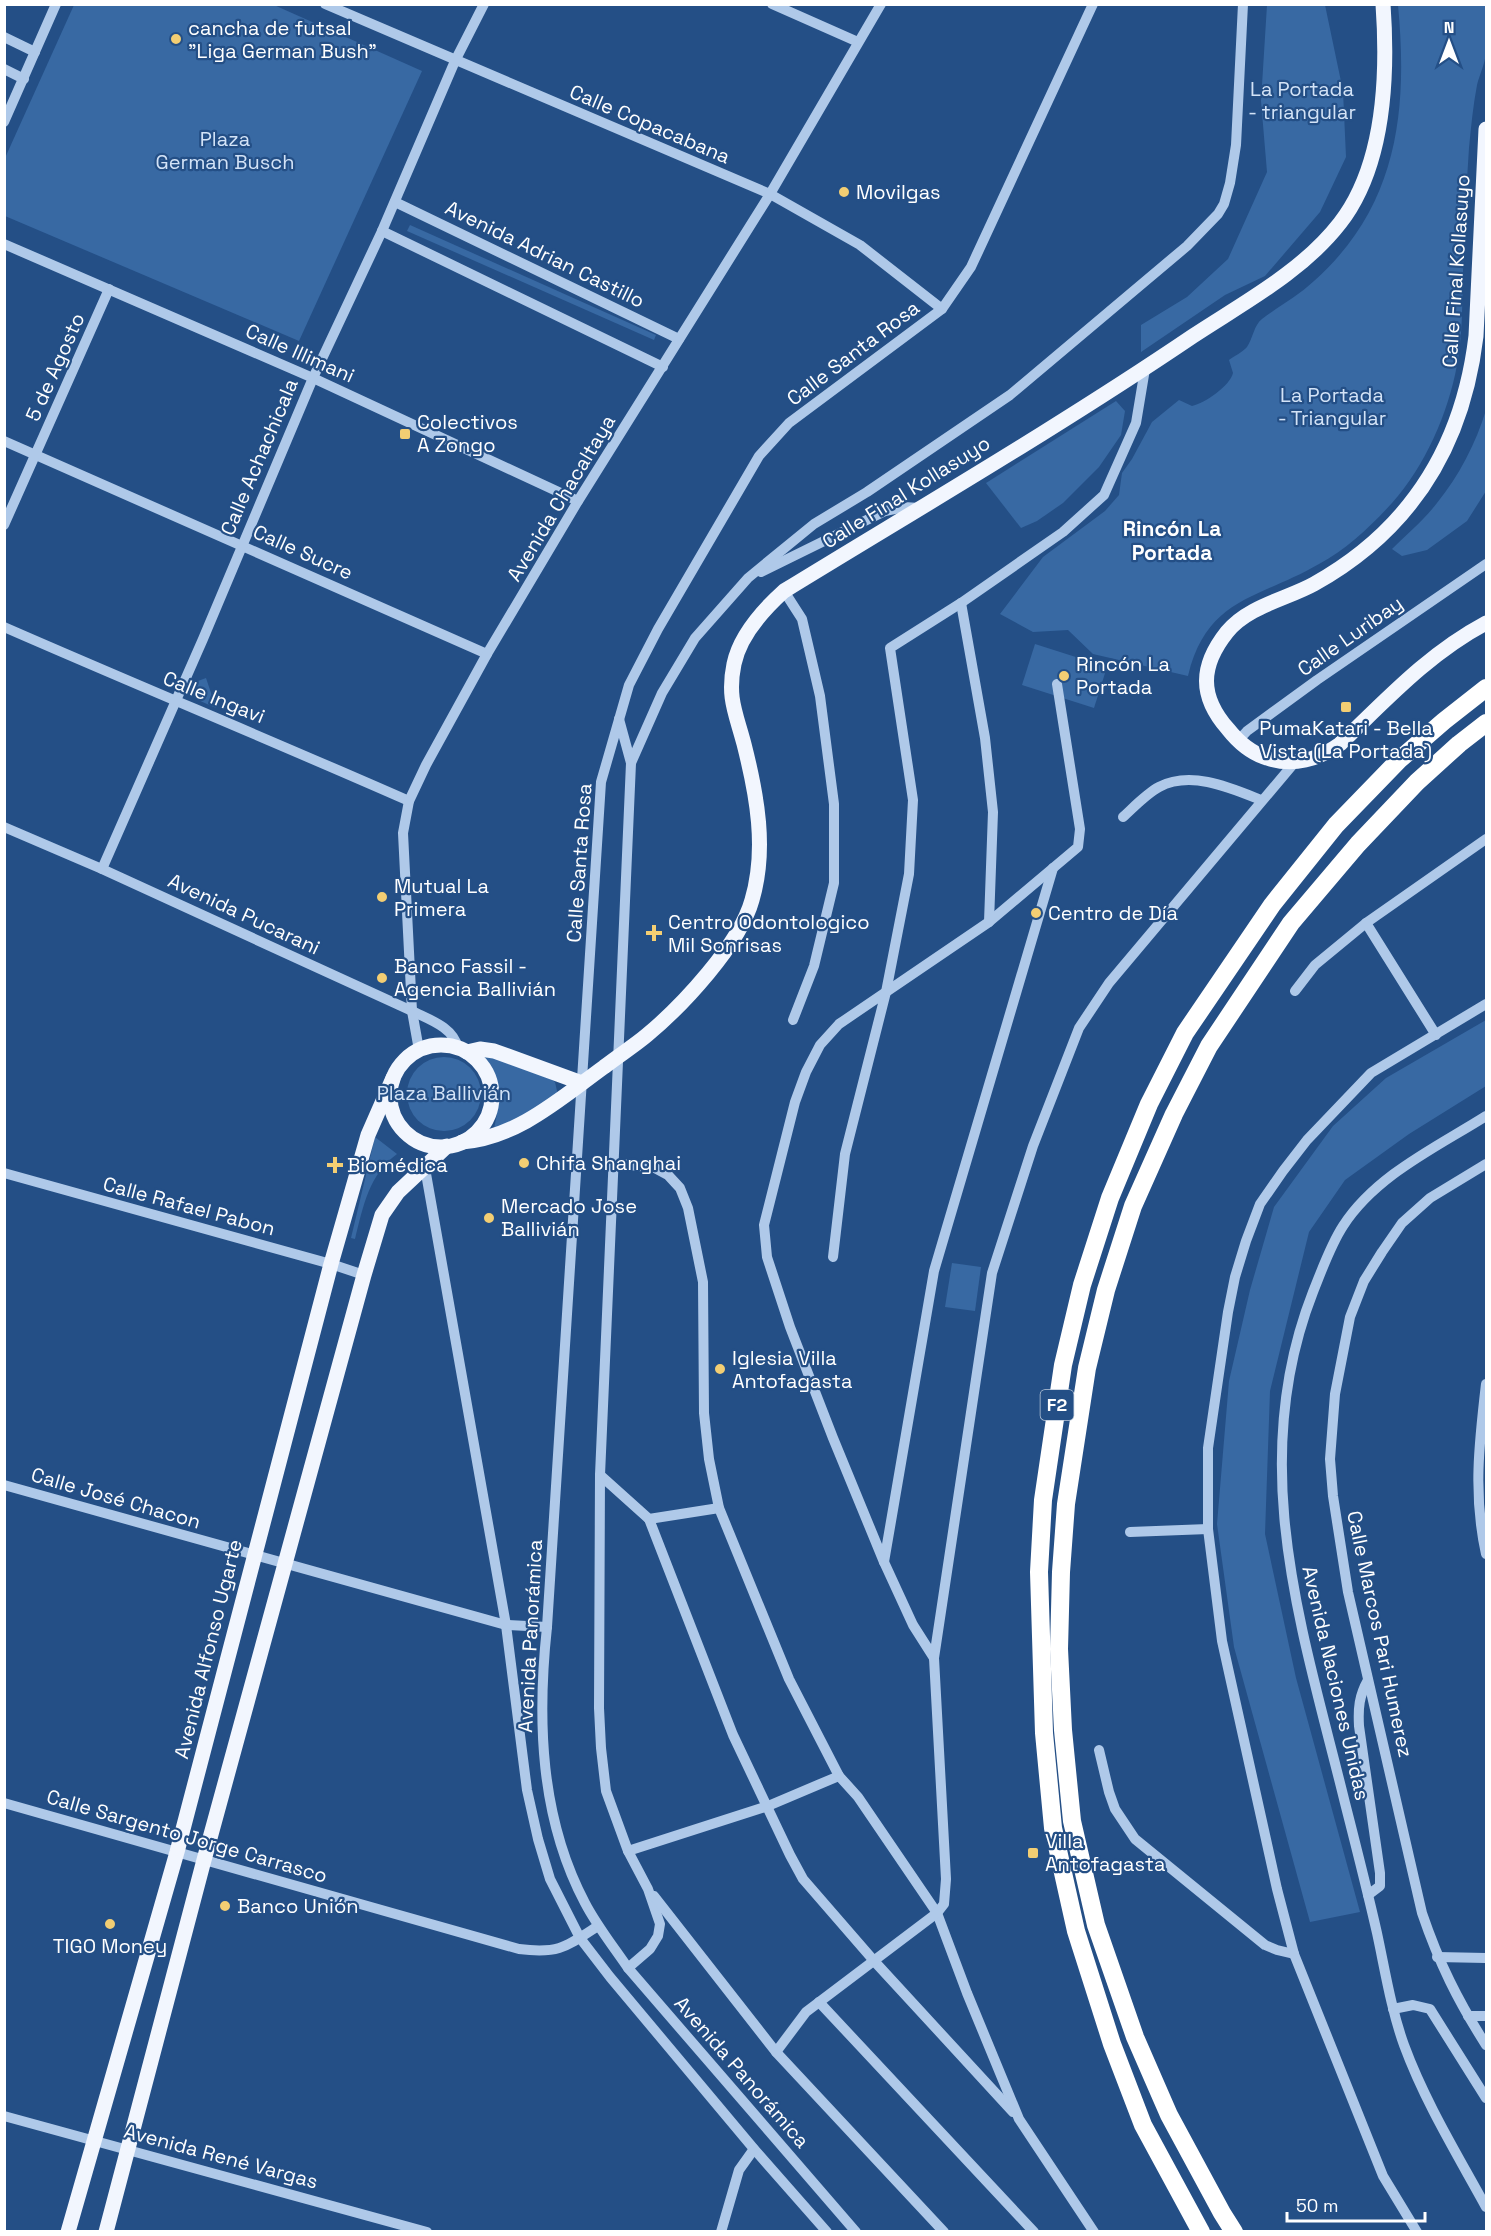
<svg xmlns="http://www.w3.org/2000/svg" width="1491" height="2236" viewBox="0 0 1491 2236" font-family="'Space Grotesk',sans-serif">
<style>
.green{fill:#3869a3}
.lines{fill:none;stroke-linecap:round;stroke-linejoin:round}
.minor{stroke:#afc9e9;stroke-width:10}
.major{stroke:#f2f6fe;stroke-width:15}
.highway{stroke:#fff;stroke-width:18}
.poi-dot{fill:#f3ce73;stroke:#244f86;stroke-width:2}
.labels{text-anchor:middle;stroke-width:4.5;stroke-linejoin:round;paint-order:stroke}
.shield{fill:#244f86;stroke:#bdcadb;stroke-width:1.5}
.shield-label{font-size:18px;font-weight:bold;fill:#fff}
.poi-label{font-size:20px;fill:#fff;stroke:#244f86;text-anchor:start}
.park-label{font-size:20px;fill:#d3e3f7;stroke:#244f86}
.street-label{font-size:20px;fill:#fff;stroke:#244f86}
.neighbourhood-label{font-size:21px;font-weight:bold;fill:#fff;stroke:#244f86}
</style>
<rect width="100%" height="100%" fill="#244f86"/>
<g class="green">
<path d="M74 5H274L422 71 299 341 5 216V158Z"/>
<path d="M1267 5H1325L1343 91 1346 157 1320 212 1265 276 1225 295 1141 352V325L1187 297 1228 259 1267 172 1261 101Z"/>
<path d="M1398 5H1486C1486 19 1488 35 1486 50 1486 62 1480 73 1477 85 1473 106 1471 127 1469 148 1466 189 1465 230 1463 270 1462 302 1463 334 1457 365 1448 414 1425 466 1392 503 1370 527 1347 549 1319 564 1259 599 1207 597 1188 676L1093 654 1068 630 1033 632 1000 614 1043 557 1105 511 1119 495 1122 473 1132 459 1152 422 1179 400 1192 406C1205 403 1230 386 1233 373L1229 360C1234 356 1243 352 1247 347 1253 338 1254 325 1262 319 1279 306 1298 296 1314 281 1398 206 1408 111 1398 5Z"/>
<path d="M410 225 656 335 654 340 407 231Z"/>
<path d="M1116 401 1125 411 1121 435 1099 467 1063 503 1037 521 1021 528 986 483Z"/>
<path d="M1486 410V491L1467 521 1427 550 1402 556 1392 549C1407 534 1424 520 1437 503 1459 476 1476 443 1486 410Z"/>
<path d="M1035 644 1107 667 1094 708 1022 685Z"/>
<path d="M206 678 216 708 198 700 193 693 198 681Z"/>
<path d="M1486 1020V1086L1409 1134 1345 1180 1309 1232 1270 1391 1265 1534 1296 1678 1360 1912 1310 1922 1234 1647 1217 1524 1229 1381 1250 1290 1274 1207 1333 1126 1386 1078Z"/>
<path d="M483 1054 543 1074 555 1082 557 1091 555 1102 492 1135C502 1103 498 1084 483 1054Z"/>
<circle cx="444" cy="1094" r="37"/>
<path d="M375 1137 397 1154C369 1174 363 1207 355 1239L351 1238Z"/>
<path d="M952 1263 981 1267 975 1311 945 1307Z"/>
</g>
<g class="lines">
<g class="minor">
<path d="M325 4 770 194 860 245 942 309"/>
<path d="M772 4 858 42"/>
<path d="M4 37 35 52"/>
<path d="M4 69 24 79"/>
<path d="M4 122 56 4"/>
<path d="M395 202 679 339"/>
<path d="M382 231 663 367"/>
<path d="M4 244 313 378 578 501"/>
<path d="M4 441 487 654"/>
<path d="M4 525 109 289"/>
<path d="M761 572 885 511 904 507 919 508"/>
<path d="M784 591 802 619 820 696 834 804V883L814 966 793 1020"/>
<path d="M961 603 985 738 993 812 989 922"/>
<path d="M4 627C139 686 275 742 409 801"/>
<path d="M619 719 631 763 600 1475 599 1708 601 1748 606 1791 628 1851 648 1889 660 1924 658 1936 650 1949 628 1968"/>
<path d="M1238 741 1247 731 1317 680 1486 564"/>
<path d="M631 763 662 693 695 638 748 578 814 524 867 492 1010 395 1187 246 1218 214 1224 204 1230 183 1236 145 1243 4"/>
<path d="M1123 817C1134 807 1146 794 1159 787 1191 770 1231 788 1261 800"/>
<path d="M4 827 102 869 412 1011C430 1020 453 1027 458 1048"/>
<path d="M102 869 203 639 313 378 382 231 455 61 484 4"/>
<path d="M1366 923 1436 1035"/>
<path d="M1295 991 1315 965 1366 923 1486 839"/>
<path d="M419 1050 412 1011 403 833 409 801 426 765 487 654 578 501 770 194 881 4"/>
<path d="M1486 1116C1437 1147 1376 1175 1343 1226 1330 1246 1322 1270 1313 1292 1245 1465 1303 1632 1345 1803 1356 1846 1367 1889 1377 1933 1385 1970 1391 2009 1404 2045 1425 2102 1457 2154 1486 2207"/>
<path d="M613 1163 655 1168 668 1175 680 1188 688 1208 703 1282 704 1413 709 1459 719 1508 789 1679 839 1776 858 1797 937 1913 967 1993 1019 2119 1094 2232"/>
<path d="M1486 1164 1430 1198 1402 1223 1382 1252 1364 1281 1350 1317 1335 1394 1330 1459 1333 1496 1348 1592 1422 1913C1439 1963 1458 2001 1486 2045"/>
<path d="M425 1168 506 1625 527 1790 538 1839 550 1879 580 1938 610 1977 754 2149 827 2232"/>
<path d="M4 1173 331 1264 364 1275"/>
<path d="M833 1257 845 1154 886 992 909 874 913 800 890 648 961 603 1063 532 1104 495 1136 423 1145 369"/>
<path d="M1486 1384C1479 1444 1473 1495 1486 1554"/>
<path d="M600 1475 649 1519 719 1508"/>
<path d="M4 1485 506 1625 547 1627"/>
<path d="M649 1519 733 1735 790 1855 803 1879 875 1962 1013 2112"/>
<path d="M1130 1532 1208 1529"/>
<path d="M884 1562 934 1271 1053 868"/>
<path d="M934 1658 913 1625 884 1562 833 1438 790 1327 767 1257 764 1225 795 1102 806 1072 820 1045 839 1024 989 922 1078 847 1080 829 1057 684"/>
<path d="M1368 1680C1359 1696 1358 1708 1359 1726L1380 1873V1886L1368 1895"/>
<path d="M1099 1750 1109 1792 1115 1809 1135 1839 1265 1945 1277 1950 1294 1954"/>
<path d="M4 1803 519 1949C559 1954 566 1947 598 1926"/>
<path d="M628 1851 768 1806 839 1776"/>
<path d="M654 1896 776 2052 944 2232"/>
<path d="M1437 1957 1486 1958"/>
<path d="M819 2002 1034 2232"/>
<path d="M1393 2009 1413 2005 1430 2009 1486 2098"/>
<path d="M1468 2016H1486"/>
<path d="M776 2052 806 2012 937 1913 944 1904 946 1879 934 1658 992 1273 1033 1146 1079 1028 1109 983 1295 762"/>
<path d="M4 2116 427 2232"/>
<path d="M721 2232 739 2170 754 2149"/>
<path d="M856 2232 628 1968C613 1946 597 1926 585 1903 540 1818 537 1720 547 1627L601 782 629 685 658 629 759 456 789 423 942 309 971 267 1093 4"/>
<path d="M1417 2232 1383 2176 1294 1954 1277 1889 1222 1641 1208 1529V1448L1228 1312 1235 1277 1246 1241 1260 1204 1283 1171 1307 1140 1371 1073 1486 1004"/>
</g>
<g class="major">
<path d="M1486 129 1476 336C1463 445 1411 530 1314 584 1287 599 1248 606 1227 632 1200 666 1199 696 1228 729 1239 743 1251 753 1267 758 1293 767 1319 759 1340 744 1387 699 1428 654 1486 623"/>
<circle cx="441" cy="1096" r="51"/>
<path d="M467 1052 480 1049 494 1051 582 1083"/>
<path d="M462 1142C517 1138 561 1098 604 1067 618 1056 634 1046 647 1035 682 1006 740 944 752 900 767 849 757 795 744 744 736 713 727 698 734 664 740 635 763 610 784 591 921 507 1060 426 1193 336 1243 303 1302 272 1340 223 1385 165 1388 74 1383 4"/>
<path d="M68 2232 177 1852 331 1264 368 1135 393 1078"/>
<path d="M106 2232 204 1860 364 1275 382 1215 398 1192 447 1146"/>
</g>
<g class="highway">
<path d="M1201 2232 1143 2125 1112 2044 1076 1931 1053 1828 1044 1733 1039 1572 1043 1500 1063 1365 1082 1285 1110 1198 1149 1104 1185 1033 1272 905 1336 825 1399 760 1444 721 1486 688"/>
<path d="M1234 2232 1222 2213 1169 2115 1135 2037 1096 1925 1072 1821 1063 1730 1059 1649 1061 1572 1066 1504 1087 1368 1106 1290 1133 1206 1174 1114 1209 1046 1291 923 1358 844 1417 782 1459 744 1486 723"/>
</g>
</g>
<g class="poi-dot">
<circle cx="176" cy="39" r="6"/>
<circle cx="844" cy="192" r="6"/>
<rect x="399" y="428" width="12" height="12" rx="3"/>
<circle cx="1064" cy="676" r="6"/>
<rect x="1340" y="701" width="12" height="12" rx="3"/>
<circle cx="382" cy="897" r="6"/>
<circle cx="1036" cy="913" r="6"/>
<path d="M651 924h6v6h6v6h-6v6h-6v-6h-6v-6h6z"/>
<circle cx="382" cy="978" r="6"/>
<circle cx="524" cy="1163" r="6"/>
<path d="M332 1156h6v6h6v6h-6v6h-6v-6h-6v-6h6z"/>
<circle cx="489" cy="1218" r="6"/>
<circle cx="720" cy="1369" r="6"/>
<rect x="1027" y="1847" width="12" height="12" rx="3"/>
<circle cx="225" cy="1906" r="6"/>
<circle cx="110" cy="1924" r="6"/>
</g>
<g class="labels">
<rect class="shield" x="1040.5" y="1390" width="33" height="30" rx="4.5"/>
<g class="shield-label">
<text x="1057" y="1411">F2</text>
</g>
<g class="poi-label">
<text x="188" y="35">cancha de futsal<tspan x="188" dy="23">"Liga German Bush"</tspan></text>
<text x="856" y="199">Movilgas</text>
<text x="417" y="429">Colectivos<tspan x="417" dy="23">A Zongo</tspan></text>
<text x="1076" y="671">Rincón La<tspan x="1076" dy="23">Portada</tspan></text>
<text x="1346" y="735" text-anchor="middle">PumaKatari - Bella<tspan x="1346" dy="23">Vista (La Portada)</tspan></text>
<text x="394" y="893">Mutual La<tspan x="394" dy="23">Primera</tspan></text>
<text x="1048" y="920">Centro de Día</text>
<text x="668" y="929">Centro Odontologico<tspan x="668" dy="23">Mil Sonrisas</tspan></text>
<text x="394" y="973">Banco Fassil -<tspan x="394" dy="23">Agencia Ballivián</tspan></text>
<text x="536" y="1170">Chifa Shanghai</text>
<text x="347" y="1172">Biomédica</text>
<text x="501" y="1213">Mercado Jose<tspan x="501" dy="23">Ballivián</tspan></text>
<text x="732" y="1365">Iglesia Villa<tspan x="732" dy="23">Antofagasta</tspan></text>
<text x="1045" y="1848">Villa<tspan x="1045" dy="23">Antofagasta</tspan></text>
<text x="237" y="1913">Banco Unión</text>
<text x="110" y="1953" text-anchor="middle">TIGO Money</text>
</g>
<g class="park-label">
<text x="1302" y="96">La Portada<tspan x="1302" dy="23">- triangular</tspan></text>
<text x="225" y="146">Plaza<tspan x="225" dy="23">German Busch</tspan></text>
<text x="1332" y="402">La Portada<tspan x="1332" dy="23">- Triangular</tspan></text>
<text x="444" y="1100">Plaza Ballivián</text>
</g>
<g class="street-label">
<text transform="translate(650 124) rotate(23)" y="7">Calle Copacabana</text>
<text transform="translate(545 254) rotate(26)" y="7">Avenida Adrian Castillo</text>
<text transform="translate(1456 271) rotate(-86)" y="7">Calle Final Kollasuyo</text>
<text transform="translate(300 353) rotate(24)" y="7">Calle Illimani</text>
<text transform="translate(853 353) rotate(-37)" y="7">Calle Santa Rosa</text>
<text transform="translate(55 367) rotate(-66)" y="7">5 de Agosto</text>
<text transform="translate(259 457) rotate(-67)" y="7">Calle Achachicala</text>
<text transform="translate(906 492) rotate(-32)" y="7">Calle Final Kollasuyo</text>
<text transform="translate(561 498) rotate(-59)" y="7">Avenida Chacaltaya</text>
<text transform="translate(303 552) rotate(24)" y="7">Calle Sucre</text>
<text transform="translate(1350 636) rotate(-35)" y="7">Calle Luribay</text>
<text transform="translate(214 697) rotate(22)" y="7">Calle Ingavi</text>
<text transform="translate(579 863) rotate(-86)" y="7">Calle Santa Rosa</text>
<text transform="translate(244 914) rotate(25)" y="7">Avenida Pucarani</text>
<text transform="translate(189 1206) rotate(15)" y="7">Calle Rafael Pabon</text>
<text transform="translate(116 1498) rotate(16)" y="7">Calle José Chacon</text>
<text transform="translate(1380 1634) rotate(78)" y="7">Calle Marcos Pari Humerez</text>
<text transform="translate(530 1636) rotate(-87)" y="7">Avenida Panorámica</text>
<text transform="translate(208 1649) rotate(-76)" y="7">Avenida Alfonso Ugarte</text>
<text transform="translate(1336 1683) rotate(77)" y="7">Avenida Naciones Unidas</text>
<text transform="translate(187 1836) rotate(16)" y="7">Calle Sargento Jorge Carrasco</text>
<text transform="translate(742 2072) rotate(49)" y="7">Avenida Panorámica</text>
<text transform="translate(221 2156) rotate(15)" y="7">Avenida René Vargas</text>
</g>
<g class="neighbourhood-label">
<text x="1172" y="536">Rincón La<tspan x="1172" dy="24">Portada</tspan></text>
</g>
</g>
<rect width="1491" height="2236" fill="none" stroke="#ffffff" stroke-width="12"/>
<g transform="translate(1449 42)" stroke="#244f86" stroke-width="4.5" paint-order="stroke">
<path d="M0-4.5L10 22L0 15L-10 22Z" fill="#ffffff"/>
<text y="-9" font-size="16" font-weight="bold" text-anchor="middle" fill="#ffffff">N</text>
</g>
<path d="M1287 2212v9h138v-9" fill="none" stroke="#ffffff" stroke-width="3"/>
<text x="1296" y="2212" font-size="18" fill="#ffffff" stroke="#244f86" stroke-width="4.5" paint-order="stroke">50 m</text>
</svg>
